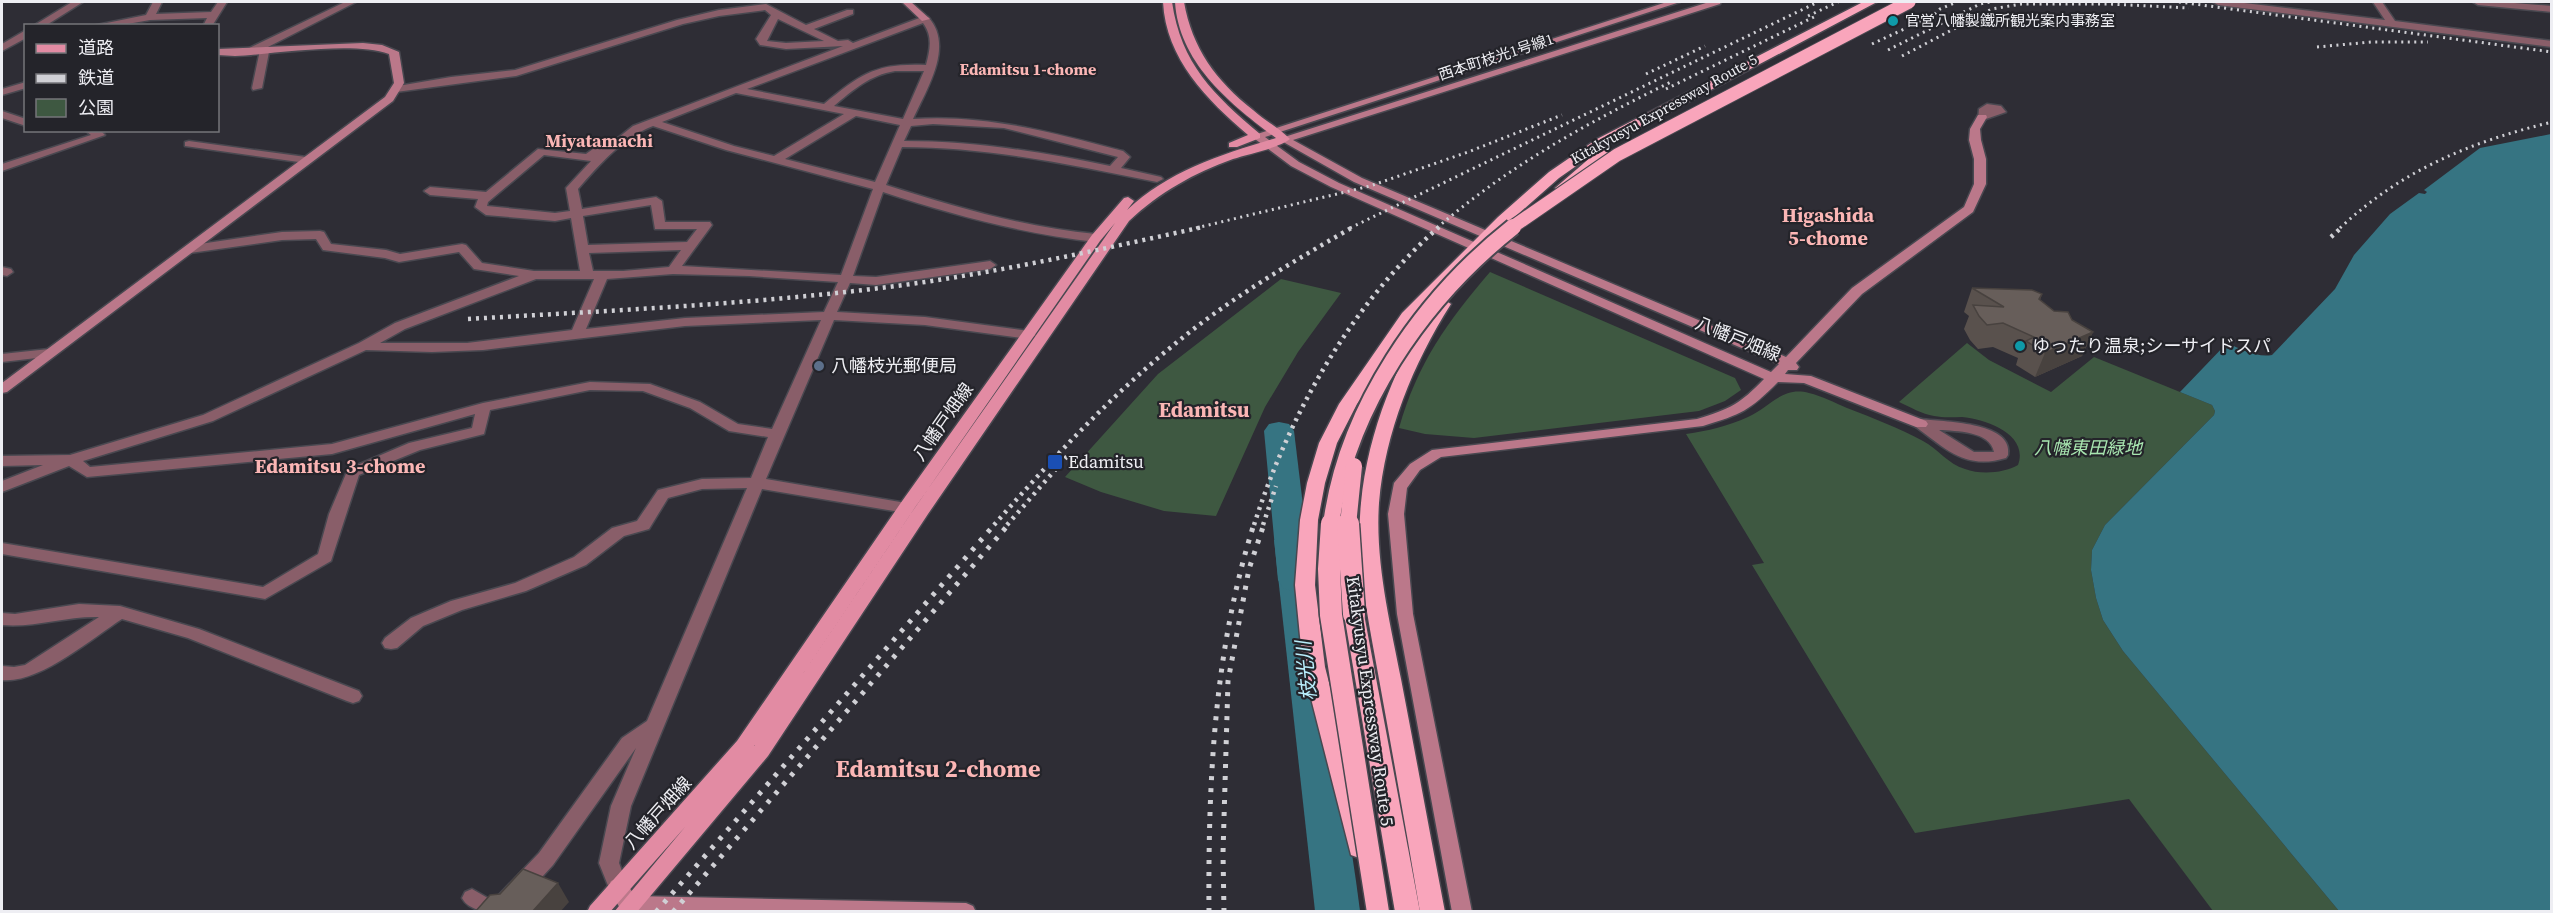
<svg xmlns="http://www.w3.org/2000/svg" width="2553" height="913" viewBox="0 0 2553 913" font-family="'Source Serif 4','Noto Sans JP',serif">
<style>
.green{fill:#3e5841}
.water{fill:#367482}
.lines{fill:none;stroke-linecap:round;stroke-linejoin:round}
.river{fill:#367482;fill-rule:evenodd}
.street-casing{stroke:#494850;stroke-width:3}
.secondary-casing{stroke:#494850;stroke-width:3}
.primary-casing{stroke:#494850;stroke-width:3}
.highway-casing{stroke:#494850;stroke-width:3}
.street{fill:#895e69;fill-rule:evenodd}
.secondary{fill:#bb788a;fill-rule:evenodd}
.primary{fill:#e28ba3;fill-rule:evenodd}
.highway{fill:#f9a5bb;fill-rule:evenodd}
.rail-far2{stroke:#d0d0d5;stroke-width:3;stroke-dasharray:2 4.5;stroke-linecap:butt}
.rail-far1{stroke:#d0d0d5;stroke-width:4.5;stroke-dasharray:3 5;stroke-linecap:butt}
.rail{stroke:#d0d0d5;stroke-width:5;stroke-dasharray:4 8;stroke-linecap:butt}
.highway-bridge-far2-casing{stroke:#494850;stroke-width:15;stroke-linecap:butt}
.highway-bridge-far1-casing{stroke:#494850;stroke-width:20;stroke-linecap:butt}
.highway-bridge-casing{stroke:#494850;stroke-width:25;stroke-linecap:butt}
.highway-bridge-far2{stroke:#f9a5bb;stroke-width:13}
.highway-bridge-far1{stroke:#f9a5bb;stroke-width:16}
.highway-bridge{stroke:#f9a5bb;stroke-width:22}
.wall{fill:#59514d}
.shaded-wall{fill:#48423f}
.building{fill:#675e5a;stroke:#48423f;stroke-width:1.5}
.culture-dot{fill:#0f9aa8;stroke:#24242a;stroke-width:2}
.service-dot{fill:#5c6f8a;stroke:#24242a;stroke-width:2}
.transit-dot{fill:#1a4fb4;stroke:#24242a;stroke-width:2}
.labels{text-anchor:middle;stroke-width:4.5;stroke-linejoin:round;paint-order:stroke}
.far-poi-label{font-size:15px;fill:#eeeef3;stroke:#24242a;text-anchor:start}
.far-street-label{font-size:15px;fill:#eeeef3;stroke:#24242a}
.far-neighbourhood-label{font-size:16px;font-weight:bold;fill:#fbb6b5;stroke:#24242a}
.far-quarter-label{font-size:18px;font-weight:bold;fill:#fbb6b5;stroke:#24242a}
.street-label{font-size:18px;fill:#eeeef3;stroke:#24242a}
.poi-label{font-size:18px;fill:#eeeef3;stroke:#24242a;text-anchor:start}
.park-label{font-size:18px;font-style:italic;fill:#a8e6b0;stroke:#24242a}
.neighbourhood-label{font-size:20px;font-weight:bold;fill:#fbb6b5;stroke:#24242a}
.water-label{font-size:20px;font-style:italic;fill:#b8eefc;stroke:#24242a}
.quarter-label{font-size:21px;font-weight:bold;fill:#fbb6b5;stroke:#24242a}
.near-neighbourhood-label{font-size:24px;font-weight:bold;fill:#fbb6b5;stroke:#24242a}
</style>
<rect width="100%" height="100%" fill="#2e2d35"/>
<g class="green">
<path d="M1490 272 1735 378 1741 390 1725 401 1699 411 1474 438 1425 434 1399 428C1417 364 1447 322 1490 272Z"/>
<path d="M1281 279 1341 293 1298 352 1265 407 1216 516 1164 511 1101 492 1065 477 1158 374Z"/>
<path d="M1967 343 1989 360 2051 392 2094 357 2212 405 2215 411 2214 415 2105 525 2092 550 2091 570 2096 598 2103 620 2123 651 2339 911H2213L2129 799 1915 833 1752 565 1764 563 1686 434C1708 431 1728 426 1748 417 1770 407 1782 386 1809 393 1822 396 1835 403 1847 408 1873 418 1899 428 1923 441 1938 449 1948 464 1965 469 1981 475 2004 473 2018 465 2029 435 1987 419 1962 417 1953 417 1944 418 1934 416 1922 414 1910 407 1899 402Z"/>
</g>
<g class="water">
<path d="M2551 134V911H2339L2123 651 2103 620 2096 598 2091 570 2092 550 2105 525 2214 415 2215 411 2212 405 2180 392 2227 343C2241 349 2257 358 2272 355L2335 289 2354 255 2390 214 2419 193 2425 194 2427 192 2424 190 2480 148Z"/>
<path d="M1305 538 1356 881 1360 911H1315L1274 540Z"/>
</g>
<g class="lines">
<path class="river" d="M1279 422 1289 424 1294 431 1312 580 1307 588 1295 592 1283 588 1278 580 1264 431 1269 424Z"/>
<defs>
<g id="street">
<path d="M72 2H83L45 26H33Z"/>
<path d="M153 2H162L156 14 211 12 218 2H227L212 26H203L207 18 150 20 116 26H92L146 15Z"/>
<path d="M345 2H356L262 50 269 52 262 88 253 90 252 88 260 50 251 55H243V51Z"/>
<path d="M2213 2H2236L2385 20 2373 2H2382L2395 21 2552 41V47L2218 5Z"/>
<path d="M2473 2H2502L2552 6V12L2478 5Z"/>
<path d="M766 4 806 25 847 10H853V14L814 29 838 41 848 40 853 43 922 17H928C955 46 926 90 913 119 987 114 1053 133 1123 151L1130 157 1121 168 1161 177 1163 179 1157 182C1072 165 989 147 902 147L886 185C955 207 1023 227 1096 234L1102 238 1096 242C1023 234 953 215 883 192L853 276 876 277 990 261 996 265 990 269 876 285 850 283 837 312 925 317 1029 331 1036 335 1029 339 925 325 834 320 766 479 906 503 912 504 914 508 912 512 906 513 762 489 631 806 619 863 628 887 625 893 618 896 611 893 599 863 611 806 636 748 553 865 510 912C492 912 470 913 462 898L465 892 472 889 493 901 539 853 622 738 647 721 747 488 702 489 668 498 649 529 624 536 586 565 526 591 462 610 423 626 397 648 391 649 385 648 382 643 385 638 411 618 451 601 515 583 574 557 612 528 637 521 658 490 702 479 751 478 768 437 729 431 690 408 643 391 590 390 490 410 484 434 420 450 359 475 331 561 265 599 2 554V543L263 587 318 554 329 514 348 469 409 443 472 428 475 414 332 454 87 477 69 466 2 492V481L43 465 2 466V456L70 455 203 415 359 343 395 323 519 276 474 269 459 252 399 262 385 258 323 250 316 239 282 240 190 253 186 252 184 249 186 246 282 232 320 231 324 232 331 244 386 250 400 254 462 244 466 245 482 263 534 271H580L571 218 555 221 486 215 475 207 478 199 430 195 424 191 430 187 486 192 538 149 586 154 600 144 606 147 604 149 633 126 843 46 786 49 760 45 756 39 771 15 765 10 719 16 683 24 516 76 396 92 392 91V87L451 77 515 70 677 20 719 10ZM778 19 824 41 786 43 767 41ZM923 23C933 36 930 50 926 65 876 63 862 73 824 104L747 89ZM895 71H924L903 119 834 106C853 90 870 75 895 71ZM736 93 844 114 774 156 734 146 662 122ZM856 116 900 125 875 182 785 159ZM933 124 1004 128 1118 157 1110 166C1042 152 974 141 904 141L911 126ZM653 126 726 150 873 189 841 275 682 266 712 225 710 222H665L662 201 656 197 582 209 578 189C599 165 623 137 653 126ZM544 155 591 161 566 188 570 211 555 213 487 206 488 202ZM651 205 655 229H697L687 242 588 245 583 216ZM681 250 669 267 623 271H593L589 253ZM673 274 749 276 838 282 824 312 685 318 586 329 607 279ZM536 279H594L572 330 467 343H380L405 329ZM821 320 772 429 738 424 700 402 650 384 590 382 483 403 332 444 90 467 83 461 213 421 366 350 432 352 483 350 685 326Z"/>
<path d="M26 30V38L2 51V44Z"/>
<path d="M26 82V88L2 95V89Z"/>
<path d="M1987 104 2001 106 2006 112 1986 119H1978L1979 109Z"/>
<path d="M2 111 26 119V126L2 118Z"/>
<path d="M85 130H100L105 135 2 171V164L91 135Z"/>
<path d="M189 141 306 157 312 160 306 163 185 146V142Z"/>
<path d="M2 267 11 269 13 272 7 276 2 275Z"/>
<path d="M49 349 56 353 54 356 2 362V354Z"/>
<path d="M1921 419C1941 422 2014 421 2008 455L2006 458C1966 470 1947 450 1916 427L1914 424 1916 421ZM1939 430C1956 431 1990 431 1994 452H1974Z"/>
<path d="M79 604 120 606 199 629 359 691 362 696 359 701 353 703 347 701 188 638 122 619C91 639 39 684 2 680V666L14 667 25 665 99 617C66 616 34 628 2 625V613L15 614Z"/>
</g>
<g id="secondary">
<path d="M902 2H911L930 19 922 21Z"/>
<path d="M1667 2H1680L1265 137 1299 162 1339 183 1771 372 1779 364 1354 182 1278 139 1709 2H1721L1720 4 1293 140 1362 178 1786 357 1852 288 1964 207 1974 184V159L1969 140 1970 129 1978 115H1986L1987 117 1980 129 1981 140 1986 159V184L1973 212 1862 294 1796 363 1799 367 1797 370H1788L1785 374 1811 376 1926 421 1928 424 1926 427H1916L1804 383 1778 382C1749 411 1742 414 1703 426L1441 457 1420 470 1407 488 1404 514 1413 614 1472 912H1452L1397 614 1388 514 1394 483 1410 464 1432 450 1697 419C1730 409 1740 404 1764 379L1331 187 1291 166 1251 136Z"/>
<path d="M363 43 382 45 399 52 404 83 393 101 7 392 2 393V383L385 97 394 83 389 54C353 41 276 54 235 56L218 55V49Z"/>
<path d="M618 878 625 881 635 896 966 903 973 906 976 912H622L608 887 611 881Z"/>
</g>
<g id="primary">
<path d="M1163 2H1172C1181 64 1214 95 1260 134V138L1237 147H1229V143L1248 135C1207 100 1166 59 1163 2Z"/>
<path d="M1175 2H1184C1192 48 1216 81 1253 110 1264 120 1279 128 1290 139 1279 148 1248 154 1233 159 1194 173 1160 192 1129 221L928 514 768 756 637 912H614L685 827 610 912H587L590 906 737 741 900 504 1092 235 1124 198 1128 197 1134 201 1127 210C1168 171 1222 154 1276 138 1230 104 1179 63 1175 2ZM1115 223 916 506 754 746 912 512 1100 241Z"/>
</g>
<g id="highway">
<path d="M1863 2H1877L1607 145 1601 149H1610L1612 152 1610 155 1567 191H1557L1555 188 1599 150 1559 178 1508 223 1414 319 1357 404 1337 443 1325 483 1318 520 1315 585 1325 667 1371 848 1367 855 1359 858 1351 855 1303 667 1295 585 1300 520 1307 483 1319 443 1339 404 1402 313 1498 217 1549 172 1597 139Z"/>
<path d="M1443 299 1451 304C1413 364 1385 432 1379 503 1375 562 1390 622 1401 679 1416 757 1430 834 1445 912H1420C1407 834 1393 756 1379 679 1369 622 1355 561 1361 503 1368 431 1397 360 1437 301Z"/>
<path d="M1354 607 1361 609 1364 614 1420 912H1395L1344 614 1347 609Z"/>
</g>
</defs>
<use href="#street" class="street-casing"/>
<use href="#secondary" class="secondary-casing"/>
<use href="#primary" class="primary-casing"/>
<use href="#highway" class="highway-casing"/>
<use href="#street" class="street"/>
<use href="#secondary" class="secondary"/>
<use href="#primary" class="primary"/>
<use href="#highway" class="highway"/>
<g class="rail-far2">
<path d="M2179 2 2552 52"/>
<path d="M1808 16 1838 2"/>
<path d="M1925 23 1940 9 1957 2"/>
<path d="M1872 44 1930 17"/>
<path d="M2317 47 2371 42H2428"/>
<path d="M1888 50 1980 4 1990 2"/>
<path d="M1902 56 1992 9 2021 4H2110L2189 8"/>
<path d="M1646 74 1705 46"/>
<path d="M1666 89 1818 15"/>
<path d="M1196 228 1370 186 1468 152 1562 115"/>
<path d="M1350 228 1818 2"/>
<path d="M1437 228C1508 166 1589 122 1673 81"/>
<path d="M2340 228C2402 170 2470 142 2552 122"/>
</g>
<g class="rail-far1">
<path d="M2331 237 2342 227"/>
<path d="M468 319C603 311 738 305 872 289 984 276 1093 251 1203 227"/>
<path d="M994 525C1052 459 1112 394 1181 339 1234 296 1294 261 1353 227"/>
<path d="M1007 525 1069 454"/>
<path d="M1254 525C1289 415 1351 304 1439 227"/>
<path d="M1263 525 1276 486"/>
</g>
<g class="rail">
<path d="M656 912 995 524"/>
<path d="M673 912 1009 524"/>
<path d="M1209 912C1208 782 1214 649 1254 524"/>
<path d="M1224 912 1223 853 1228 681 1249 569 1264 524"/>
</g>
<defs>
<path id="highway-bridge-far2" d="M1511 228 1617 155 1909 2"/>
<g id="highway-bridge-far1">
<path d="M1331 525C1346 409 1422 299 1513 227"/>
<path d="M1348 525 1354 466"/>
</g>
<g id="highway-bridge">
<path d="M1332 524 1329 569 1331 615 1378 912"/>
<path d="M1348 524 1354 614"/>
</g>
</defs>
<use href="#highway-bridge-far2" class="highway-bridge-far2-casing"/>
<use href="#highway-bridge-far1" class="highway-bridge-far1-casing"/>
<use href="#highway-bridge" class="highway-bridge-casing"/>
<use href="#highway-bridge-far2" class="highway-bridge-far2"/>
<use href="#highway-bridge-far1" class="highway-bridge-far1"/>
<use href="#highway-bridge" class="highway-bridge"/>
</g>
<path class="wall" d="M1972 288 2042 294 2040 300 2054 311 2093 332 2082 356 2035 377 2016 365 2018 358 1993 347 1978 349 1970 340 1964 329 1969 316 1964 312Z"/>
<g class="shaded-wall">
<path d="M2093 332 2082 356 2035 377 2045 353Z"/>
<path d="M558 883 569 902 560 912H532Z"/>
</g>
<g class="building">
<path d="M1972 288 2032 290 2042 294 2039 299 2054 311 2068 312 2072 320 2093 332 2045 353 2026 341 2034 337 2003 323 1987 325 1979 316 1973 305 2004 307Z"/>
<path d="M523 869 558 883 532 912H475L490 895 500 894Z"/>
</g>
<g class="culture-dot">
<circle cx="1893" cy="21" r="6"/>
<circle cx="2020" cy="346" r="6"/>
</g>
<circle class="service-dot" cx="819" cy="366" r="6"/>
<rect class="transit-dot" x="1047" y="454" width="16" height="16" rx="3"/>
<g class="labels">
<g class="far-poi-label">
<text x="1905" y="26">官営八幡製鐵所観光案内事務室</text>
</g>
<g class="far-street-label">
<text transform="translate(1496 57) rotate(-18)" y="5">西本町枝光1号線1</text>
<text transform="translate(1664 109) rotate(-29)" y="5">Kitakyusyu Expressway Route 5</text>
</g>
<g class="far-neighbourhood-label">
<text x="1028" y="75">Edamitsu 1-chome</text>
</g>
<g class="far-quarter-label">
<text x="599" y="147">Miyatamachi</text>
</g>
<g class="street-label">
<text transform="translate(1738 339) rotate(22)" y="6">八幡戸畑線</text>
<text transform="translate(943 422) rotate(-55)" y="6">八幡戸畑線</text>
<text transform="translate(1370 701) rotate(82)" y="6">Kitakyusyu Expressway Route 5</text>
<text transform="translate(658 813) rotate(-48)" y="6">八幡戸畑線</text>
</g>
<g class="poi-label">
<text x="2032" y="352">ゆったり温泉;シーサイドスパ</text>
<text x="831" y="372">八幡枝光郵便局</text>
<text x="1068" y="468">Edamitsu</text>
</g>
<g class="park-label">
<text x="2088" y="454">八幡東田緑地</text>
</g>
<g class="neighbourhood-label">
<text x="1828" y="222">Higashida<tspan x="1828" dy="23">5-chome</tspan></text>
<text x="340" y="473">Edamitsu 3-chome</text>
</g>
<g class="water-label">
<text transform="translate(1306 671) rotate(-96)" y="7">枝光川</text>
</g>
<g class="quarter-label">
<text x="1204" y="417">Edamitsu</text>
</g>
<g class="near-neighbourhood-label">
<text x="938" y="777">Edamitsu 2-chome</text>
</g>
</g>
<rect width="2553" height="913" fill="none" stroke="#eeeef3" stroke-width="6"/>
<rect x="24" y="24" width="195" height="108" fill="#24242a" stroke="#75757a" stroke-width="1.5"/>
<rect x="36" y="44" width="30" height="9" fill="#e28ba3" stroke="#75757a" stroke-width="1.5"/>
<text x="78" y="54" font-size="18" fill="#eeeef3">道路</text>
<rect x="36" y="74" width="30" height="9" fill="#d0d0d5" stroke="#75757a" stroke-width="1.5"/>
<text x="78" y="84" font-size="18" fill="#eeeef3">鉄道</text>
<rect x="36" y="99" width="30" height="18" fill="#3e5841" stroke="#75757a" stroke-width="1.5"/>
<text x="78" y="114" font-size="18" fill="#eeeef3">公園</text>
</svg>
